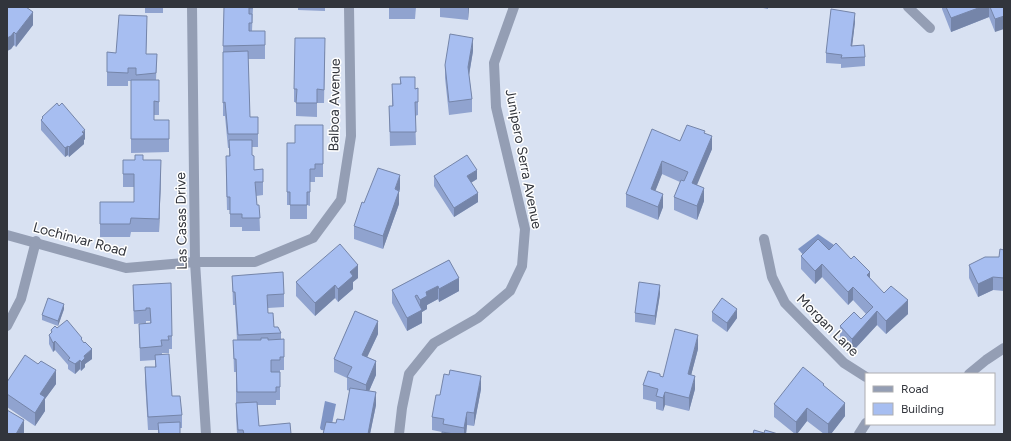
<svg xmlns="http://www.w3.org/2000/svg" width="1011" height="441" viewBox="0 0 1011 441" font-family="Figtree,sans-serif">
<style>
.water{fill:#7e94c5}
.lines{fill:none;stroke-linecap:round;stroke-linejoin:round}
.minor{stroke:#949eb4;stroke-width:10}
.wall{fill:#90a3cf}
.shaded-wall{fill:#7585a9}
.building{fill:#a7bef1;stroke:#7585a9}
.labels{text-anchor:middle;stroke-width:3;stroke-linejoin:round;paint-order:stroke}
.street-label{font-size:14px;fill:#32353c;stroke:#fff}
</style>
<rect width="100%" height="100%" fill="#d8e1f2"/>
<g class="water">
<path d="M818 234 834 245 828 254 805 257 798 249Z"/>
<path d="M325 401 336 404 331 429 329 431 321 430 320 428Z"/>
</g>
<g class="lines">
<g class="minor">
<path d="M192 7 195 262 206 434"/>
<path d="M908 7 930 28"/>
<path d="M7 235 126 268 195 262H255L313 238 341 200 351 136 349 7"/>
<path d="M764 239 772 277 785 303 844 363 866 377"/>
<path d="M7 326 21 299 36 241"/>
<path d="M969 374 986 360 1004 348"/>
<path d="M399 434 402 408 409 374 434 343 478 318 510 291 522 266 525 229 496 107 494 63 514 7"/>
<path d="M859 434 866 423"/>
</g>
</g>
<g class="wall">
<path d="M7 7 33 25 16 47 14 45 11 49 7 51Z"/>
<rect x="145" y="7" width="18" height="6"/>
<path d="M224 7H253L252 31H265V59H248L250 117H258V147H252V155L254 170 263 169V195L256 196 257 205H259L260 231H242V227H230V210H227L226 170 229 156V148H228L225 116H223V52Z"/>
<path d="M298 7H325V11L298 10Z"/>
<path d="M389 7H416L415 19H389Z"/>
<path d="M440 7H469L468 20 440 17Z"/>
<path d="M565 7H585V8Z"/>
<path d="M758 7H768V9Z"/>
<path d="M942 7H1004L995 32 989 17 951 32 942 9Z"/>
<path d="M855 22 852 46 865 57V66L841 68V64L826 63V53Z"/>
<path d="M147 29 146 54H157L156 80H159V115H154V120H169V152L131 153V81H128V86H107V52L116 53Z"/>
<path d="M325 51 324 103H317V117L296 116V102H294V89Z"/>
<path d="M473 51 469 75 472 99V112L449 115 445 78V65Z"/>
<path d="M400 77 415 89 418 102V115L415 116 416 145 390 146 389 106H392V84H400Z"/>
<path d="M42 117 85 139 84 140V144L69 157 68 155 65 157 41 130V120H42Z"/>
<path d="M323 125V177H315V182H310V206L307 205V219H290V205H287V143H295Z"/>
<path d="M705 133 712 149 696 185 704 201 697 220 674 210V197L680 182 662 174 655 191 663 207 658 220 626 207V194L680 141Z"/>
<path d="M123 160H143L161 174 159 232H131L130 237H100V202H134V187H123Z"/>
<path d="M434 176 477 179 471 183 478 202 454 217 434 186Z"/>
<path d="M400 189 399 192V204L383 249 354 239V226L364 203Z"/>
<path d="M829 250 870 279 884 293 908 314 886 334 877 325 852 352 840 339V326L861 319 866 314 853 300 848 305 822 277 815 284 801 269V256Z"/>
<path d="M1004 250V291L993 290 978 297 969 278V265L999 257Z"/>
<path d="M449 260 459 291 439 302 438 299 427 305V309L422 312V323L407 331 392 303V290Z"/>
<path d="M232 276 284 294V307L268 308V313L274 327 281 333V339H284V370H280V400H276V405H257L259 426 291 434H237L236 416V372H234L233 340H237L235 305H233Z"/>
<path d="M358 278 353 282V289L338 302 335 298 315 316 296 296V282Z"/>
<path d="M133 285 172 336V349H169V353H162V354L172 396 182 415V428H180V434H158V430H148L145 381V367H155V360L140 361 139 324 150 323V321H146V323L134 324 133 298Z"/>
<path d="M660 294 655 325 635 322V313Z"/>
<path d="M64 309 58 326 42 320V315Z"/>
<path d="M355 311 378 321V334L367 357 376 361V375L369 391 376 392V405L370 434H323L326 422 336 423 337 419 344 420 350 391 347 390V378L334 372V359Z"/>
<path d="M712 312 737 318 727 332 712 321Z"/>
<path d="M57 328 82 341 92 359 85 364V367L81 371 80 369 75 374 68 369V365L55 350 53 352 49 344V335L51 333V330Z"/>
<path d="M698 349 691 375 695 389 689 411 665 405 663 411 656 409V402L643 399V385L660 376 663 377Z"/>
<path d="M38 364 56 384 45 399V411L35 426 7 407V382Z"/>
<path d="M824 386 845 416 831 434H824L807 421 797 434H795L774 417V404Z"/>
<path d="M481 389 474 426 467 425 466 434H442V432L432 430V417L440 395Z"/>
</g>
<g class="shaded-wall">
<path d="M468 7H469L468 20Z"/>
<path d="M981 7H989V17L951 32V18Z"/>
<path d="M33 12V25L16 47V34Z"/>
<path d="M855 13V22L851 55V46Z"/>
<path d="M1004 16V29L995 32V19Z"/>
<path d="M14 32V45L11 49 7 51V38Z"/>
<path d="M473 38V51L468 81V67Z"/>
<path d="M85 130V139L84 140V144L69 157V147Z"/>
<path d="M712 136V149L692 197V183Z"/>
<path d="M68 146V155L65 157V148Z"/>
<path d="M161 160V174L159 232V219Z"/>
<path d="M662 161V174L651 202V189Z"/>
<path d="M477 170V179L467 185V176Z"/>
<path d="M400 175V189L399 192V204L383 249V236L395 189Z"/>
<path d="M704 188V201L697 220V206Z"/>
<path d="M478 193V202L454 217V208Z"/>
<path d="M663 194V207L658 220V207Z"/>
<path d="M822 264V277L815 284V271Z"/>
<path d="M358 265V278L353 282V289L338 302V289L350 272Z"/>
<path d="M870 272V286L867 275Z"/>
<path d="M993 277V290L978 297V284Z"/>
<path d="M459 278V291L439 302V289Z"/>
<path d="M335 285V298L315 316V303Z"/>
<path d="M660 285V294L655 325V316Z"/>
<path d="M438 286V299L427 305V309L422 312V323L407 331V318L420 311V300L426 292Z"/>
<path d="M853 287V300L848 305V292Z"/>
<path d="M908 300V314L886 334V321Z"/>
<path d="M64 304V309L58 326V321Z"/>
<path d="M737 309V318L727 332V323Z"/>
<path d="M877 311V325L852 352V339Z"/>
<path d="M378 321V334L362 368V355Z"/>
<path d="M698 335V349L688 387V374Z"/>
<path d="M55 341V350L53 352V343Z"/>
<path d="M92 349V359L85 364V367L81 371V362L84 356Z"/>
<path d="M80 360V369L75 374V364Z"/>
<path d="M376 361V375L366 398V385Z"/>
<path d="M56 370V384L45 399V411L35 426V413L40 394Z"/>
<path d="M481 376V389L474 426V413Z"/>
<path d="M695 376V389L689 411V398Z"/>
<path d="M376 392V405L370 434H368Z"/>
<path d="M665 392V405L663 411V398Z"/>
<path d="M845 403V416L831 434H828V424Z"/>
<path d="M807 408V421L797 434H796V422Z"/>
<path d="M467 412V425L466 434H464V428Z"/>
<path d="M24 420V434H16Z"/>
</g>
<g class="building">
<path d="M7 7H26L33 12 16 34 14 32 11 36 7 38Z"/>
<path d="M224 7H253V8H249V14H252V23H249V31H265V45L223 46Z"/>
<path d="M946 7H981L951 18Z"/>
<path d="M990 7H1004V16L995 19Z"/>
<path d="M831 9 855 13 851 46 864 45 865 57 841 58 842 55 826 53Z"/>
<path d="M119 15 147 16 146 54H157L156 73 136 75V68H128V73L107 72V52L116 53Z"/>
<path d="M450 34 473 38 468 67 472 99 449 102 445 65Z"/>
<path d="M295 38H325L324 90 317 89V103H296L297 89H294Z"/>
<path d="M248 51 250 117H258V134H228L225 102 223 103V52Z"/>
<path d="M400 77H415V89L418 88V102H415L416 132H390L389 106H393L392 84H401Z"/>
<path d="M131 80H159V102L154 101V120H169V139H131Z"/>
<path d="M57 103 59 106 62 103 85 130 82 132 84 134 69 147 68 146 65 148 41 120 43 118 42 117Z"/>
<path d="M295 125H323V164H315V169H310V192H307V205H290V192H287V143H295Z"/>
<path d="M687 125 705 131 704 133 712 136 692 183 704 188 697 206 674 197 681 180 684 181 688 172 662 161 651 189 663 194 658 207 626 194 652 129 680 141Z"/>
<path d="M229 140H252V155L254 156V170L263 169V182H255L257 205H259L260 218H242V214H230V197H227L226 156H230Z"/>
<path d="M135 155H143V160H161L159 219 131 218 130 224H100V202H134V174H123V160H135Z"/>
<path d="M467 155 477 170 467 176 478 193 454 208 434 176Z"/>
<path d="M378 168 400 175 395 189 399 191 383 236 354 226 362 202 364 203Z"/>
<path d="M818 239 829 250 836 243 851 259 854 256 870 272 867 275 884 293 891 286 908 300 886 321 877 311 852 339 840 326 854 312 861 319 873 307 853 287 848 292 822 264 815 271 801 256Z"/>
<path d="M340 244 358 265 350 272 353 276 338 289 335 285 315 303 296 282Z"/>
<path d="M1000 249 1004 250V278L993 277 978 284 969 265 985 257H999Z"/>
<path d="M449 260 459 278 439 289 438 286 426 292 427 296 420 300 417 295 415 296 422 310 407 318 392 290Z"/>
<path d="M283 272 284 294 267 295 268 313H273L274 327H278L281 333 238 335 235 292H233L232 276Z"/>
<path d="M639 282 660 285 655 316 635 313Z"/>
<path d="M171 283 172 336H168L169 340H161L162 346 140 348 139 324 151 323 150 308H146V310L134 311 133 285Z"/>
<path d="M48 298 64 304 58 321 42 315Z"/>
<path d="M722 298 737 309 727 323 712 312Z"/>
<path d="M355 311 378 321 362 355 376 361 366 385 347 377 352 367 334 359Z"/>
<path d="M67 320 82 338 81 339 84 343 85 342 92 349 84 356 85 358 81 362 80 360 75 364 68 360 70 358 55 341 53 343 49 335 52 332 51 330 55 326 57 328Z"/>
<path d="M675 329 698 335 688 374 695 376 689 398 665 392 663 398 656 396 658 389 643 385 648 371 660 374V376L663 377Z"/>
<path d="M261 338H268V340L284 339V357H280V360H271V372H280V387H276V392H237L236 359H234L233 340H261Z"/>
<path d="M169 354 172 396H180L182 415 148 417 145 367H156L155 355Z"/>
<path d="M25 355 38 364 41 361 56 370 40 394 45 397 35 413 7 394V382Z"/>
<path d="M803 367 824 384 823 385 845 403 828 424 807 408 796 422 774 404Z"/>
<path d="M450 370 481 376 474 413 467 412 464 428 443 424 444 419 432 417 436 395H440L444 374 449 375Z"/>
<path d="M350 388 376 392 368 434H323L326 422 336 423 337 419 344 420Z"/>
<path d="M257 402 259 426 290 423 291 434H244L243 430H238L236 403Z"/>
<path d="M7 410 24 420 16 434H7Z"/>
<path d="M180 422V434H159L158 423Z"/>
<path d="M754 430 764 433 765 430 778 434H753Z"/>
<path d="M442 432 454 434H442Z"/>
</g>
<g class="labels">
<g class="street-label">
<text transform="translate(334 105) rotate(-89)" y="5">Balboa Avenue</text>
<text transform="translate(524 159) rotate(79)" y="5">Junipero Serra Avenue</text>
<text transform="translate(181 221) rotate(-91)" y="5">Las Casas Drive</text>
<text transform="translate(80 239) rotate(15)" y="5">Lochinvar Road</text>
<text transform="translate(828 325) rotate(45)" y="5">Morgan Lane</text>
</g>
</g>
<rect width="1011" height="441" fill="none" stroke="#32353c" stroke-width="16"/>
<rect x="865" y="373" width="130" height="52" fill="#ffffff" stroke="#adaeb1"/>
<rect x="873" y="386" width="20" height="6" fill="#949eb4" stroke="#adaeb1"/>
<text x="901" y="393" font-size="12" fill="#32353c">Road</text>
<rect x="873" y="403" width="20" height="12" fill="#a7bef1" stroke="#adaeb1"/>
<text x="901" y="413" font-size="12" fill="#32353c">Building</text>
</svg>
